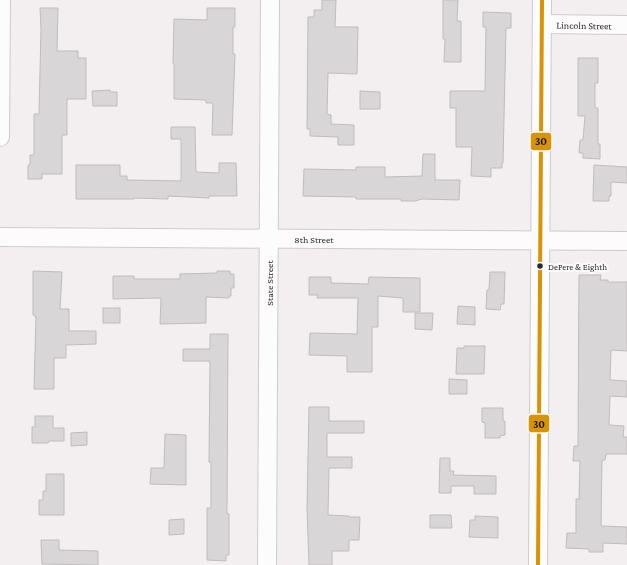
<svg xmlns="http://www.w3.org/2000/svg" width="627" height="565" viewBox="0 0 627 565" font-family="'Crimson Pro',serif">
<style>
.building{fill:#d9d6d7;stroke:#c0bcbd}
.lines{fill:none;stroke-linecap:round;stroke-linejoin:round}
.minor-casing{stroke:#cfcbcd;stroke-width:20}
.minor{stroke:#fdfcfd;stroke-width:18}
.bus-1-casing{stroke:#fefbfc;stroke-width:7}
.bus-1{stroke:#d89306;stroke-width:4}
.bus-dot{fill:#2b2829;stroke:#fefbfc;stroke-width:1.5}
.labels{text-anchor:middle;stroke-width:4;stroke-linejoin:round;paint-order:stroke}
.bus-label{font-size:9px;fill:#2b2829;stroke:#fefbfc;text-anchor:start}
.street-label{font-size:10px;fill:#2b2829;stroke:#fefbfc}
.line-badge{stroke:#fefbfc;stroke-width:1.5}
.pale-badge-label{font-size:11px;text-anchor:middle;font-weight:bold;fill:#111}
</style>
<rect width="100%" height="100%" fill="#f3eef0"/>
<g class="building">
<path d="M322 0H336L335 27H358L357 74 328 73 327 114 331 115V124L354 125V145H338V137L310 136V129H307L308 17H314V10H322Z"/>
<path d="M443 0H458L457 21H461V62H444L445 39H443Z"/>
<path d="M40 8H58L57 51H78V58H86V99H67V135H62V174H42V179H28V165H30V155H34V114H39L41 29Z"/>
<path d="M207 8H235V27H233V54H235L232 135H212L213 103H206V100L174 99V64H173L174 19 207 20Z"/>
<path d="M483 12 511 13V28H506L503 163H502V168H491V177L471 176 472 147H456V108H450V91H485L486 27H483Z"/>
<path d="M578 58H598V83H595V108H598V144H600V159L583 158V153H579L580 140H583L585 116H578Z"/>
<path d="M110 90V92H117V106H93L92 91Z"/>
<path d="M360 91 380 92V109H360Z"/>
<path d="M171 127H195L196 172 219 173V163H236L237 196H209V198L168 196V199L134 198V199H76V165H120V176H127V180L181 181V139H171Z"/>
<path d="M423 154H435V180H460L459 200 422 199 415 201H401V199H356V197L303 196 304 169 356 170V167H385V177L422 176Z"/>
<path d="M594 165 627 167V183L611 182V196H609V201H593Z"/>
<path d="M33 271 62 272 60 309H69V331H96V344L66 345V358H54V389H34L36 317H35V315H33Z"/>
<path d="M217 271H230V274H234V288H231V296H229V298L206 297V323L160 324 161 298 113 299V276H134V279H180V274L217 273Z"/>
<path d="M490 272H505L504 304H501L500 310 486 309 487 290H489Z"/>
<path d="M579 275H601L600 280H608V282H627V351L611 350 610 380 627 381V397L610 396 609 425 624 426 623 437H627V454H606L605 460H602L601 526 627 527V544L603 543V552H589V549L566 548 567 533H576V499H579L580 461H573L574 446H578Z"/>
<path d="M309 277H331V283L368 284 369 277 420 278V312H403V298L378 296V327H372V372H347V356L309 355 310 333 357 334 358 298H317L318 295H309Z"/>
<path d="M458 306 475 307V325L457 324Z"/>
<rect x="103" y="308" width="17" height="15"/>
<path d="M415 313H433L432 330 415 329Z"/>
<path d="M210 334H228L227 514H229V555H226V561L207 560V508H211V462H209L210 363 209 361H183V349H210Z"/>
<path d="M464 346H485L484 374H456L457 348H464Z"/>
<path d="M449 379 467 380V394H449Z"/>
<path d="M309 407H329V421H364V433H327V457H352V468H329L328 515 349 516V517H360L359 540H349V551H332V565H309L307 508Z"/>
<path d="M482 408H503V421H505V435L500 436V438H485V423L482 422Z"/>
<path d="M35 416H53V428H64V441H49L48 443H32V427H35Z"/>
<path d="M87 432V445L71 446V433Z"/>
<path d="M165 434 186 435V485L150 484 151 468H164Z"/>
<path d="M440 458H450V471H454L453 475 496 476V494H474V486H451V493H439Z"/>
<path d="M46 474H64V515H39V500H43V491H46Z"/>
<path d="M430 515H451L452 528H430Z"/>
<path d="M475 516 498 517V538L469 537 470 520H475Z"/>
<path d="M184 519V534L169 535V520Z"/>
<path d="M41 540H59V550L98 551V565L42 564Z"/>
</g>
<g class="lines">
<defs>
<g id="minor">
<path d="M542 24 627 25"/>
<path d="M0 137 1 0"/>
<path d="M0 237 627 241"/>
<path d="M267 565 270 0"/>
<path d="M538 565 542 0"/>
</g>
</defs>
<use href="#minor" class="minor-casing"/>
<use href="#minor" class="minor"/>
<defs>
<path id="bus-1" d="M538 565 542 0"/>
</defs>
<use href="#bus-1" class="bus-1-casing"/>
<use href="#bus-1" class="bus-1"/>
</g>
<circle class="bus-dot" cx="540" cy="266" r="3.5"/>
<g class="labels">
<g class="bus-label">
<text x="548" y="270">DePere &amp; Eighth</text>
</g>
<g class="street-label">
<text transform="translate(584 25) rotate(1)" y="4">Lincoln Street</text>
<text x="314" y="243">8th Street</text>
<text transform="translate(269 283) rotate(-90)" y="4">State Street</text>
</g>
</g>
<g class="line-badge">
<rect x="530" y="132" width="22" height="19" rx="4" fill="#d89306"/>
<rect x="528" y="414" width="22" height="19" rx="4" fill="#d89306"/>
</g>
<g class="pale-badge-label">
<text x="541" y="145">30</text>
<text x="539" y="428">30</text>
</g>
</svg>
